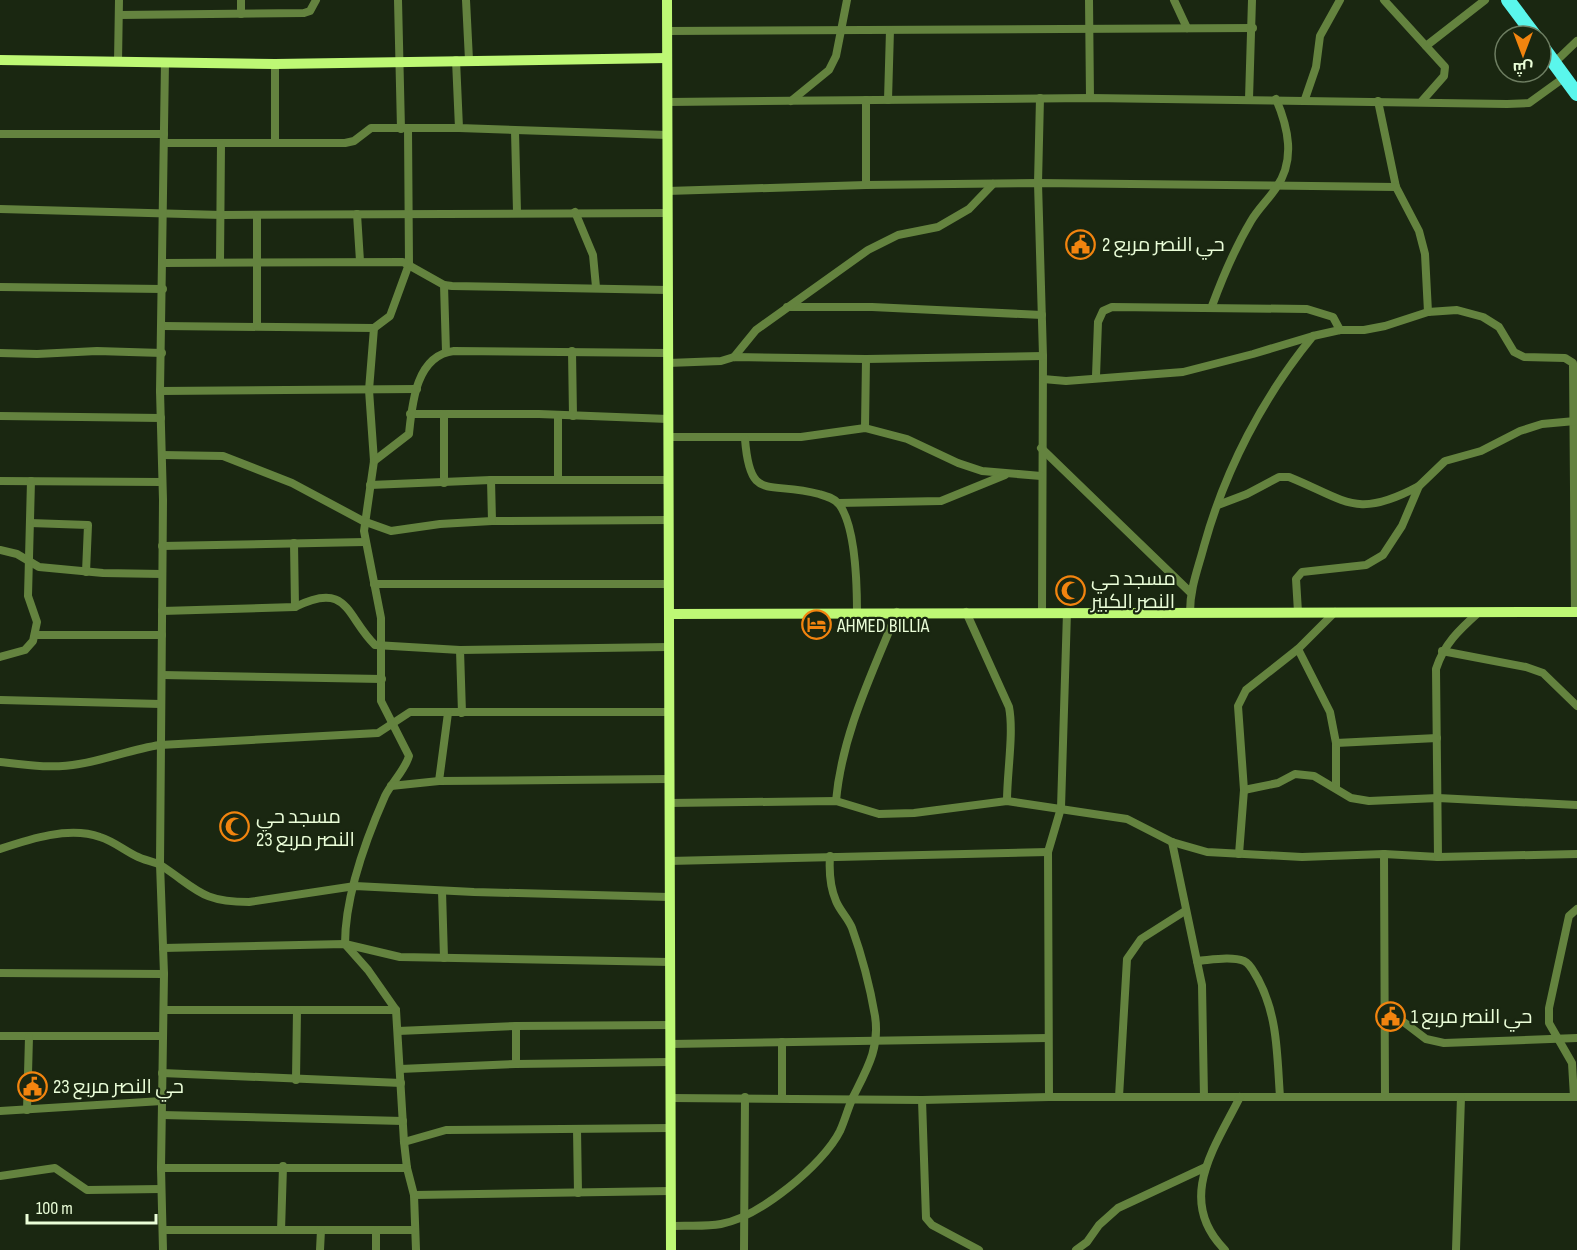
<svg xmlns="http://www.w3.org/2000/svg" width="1577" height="1250" viewBox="0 0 1577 1250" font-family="'Sofia Sans Condensed',Cairo,sans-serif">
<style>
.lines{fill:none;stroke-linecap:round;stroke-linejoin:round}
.street{stroke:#64833f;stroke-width:8}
.secondary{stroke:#bef875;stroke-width:10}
.highway{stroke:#5af6ec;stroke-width:14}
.labels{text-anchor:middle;stroke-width:4.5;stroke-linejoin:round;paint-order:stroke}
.poi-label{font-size:20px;fill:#eafdd8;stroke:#1a2711;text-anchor:start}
</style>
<rect width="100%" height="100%" fill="#1a2711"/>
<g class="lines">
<g class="street">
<path d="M398 0 401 129"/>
<path d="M466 0 469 60"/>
<path d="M1089 0 1090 98"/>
<path d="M1174 0 1187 28"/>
<path d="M1384 0 1445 67 1444 76 1422 101"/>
<path d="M241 14V0"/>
<path d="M119 15 304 13 310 11 316 0"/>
<path d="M667 31 1253 28"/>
<path d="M1426 46 1485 0"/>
<path d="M456 60 459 128 667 135"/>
<path d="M118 62 119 0"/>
<path d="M1554 63 1577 41"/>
<path d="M275 64V143"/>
<path d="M1040 98 1038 183 1043 356 1042 612"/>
<path d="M1249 99 1252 0"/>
<path d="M1305 99 1316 67 1320 36 1340 0"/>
<path d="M866 100V185"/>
<path d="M888 100 890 30"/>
<path d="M791 101 829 70 836 56 847 0"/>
<path d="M1378 101 1396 187 1419 231 1425 254 1428 312"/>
<path d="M667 102 1090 98 1507 104 1529 103 1565 77"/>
<path d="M408 129 409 264 390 316 374 328 369 390 374 461 364 531 381 618V701L409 756C405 770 392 782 385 796 366 839 345 897 345 944L368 970 396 1010 404 1142 407 1168 414 1195 416 1250"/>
<path d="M515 131 517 212"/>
<path d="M0 134H164"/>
<path d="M164 143H345L354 141 371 128H459"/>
<path d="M667 191 866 185 1038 183 1396 187"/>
<path d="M0 209 222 215 668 213"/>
<path d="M575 212 593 255 596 287"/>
<path d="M357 214 360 261"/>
<path d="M220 262 221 144"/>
<path d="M163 263 403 262 444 285 452 286 668 290"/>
<path d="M444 285 446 352"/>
<path d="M0 287 163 289"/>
<path d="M1212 306C1223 276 1235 248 1251 221 1258 209 1268 200 1276 188 1296 160 1288 127 1276 99"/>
<path d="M787 307H872L1042 315"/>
<path d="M163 326 374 328"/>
<path d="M257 326V215"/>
<path d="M572 351 573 416"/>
<path d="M0 353 37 354 97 351 162 353"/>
<path d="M734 357 756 330 868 250 898 235 938 227 969 209 993 184"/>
<path d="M668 363 721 361 734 357 866 359 1043 356"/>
<path d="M1096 376 1098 322 1103 311 1112 307 1307 309 1333 317 1340 330"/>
<path d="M1043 379 1066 381 1183 372 1253 354 1313 336 1340 330H1364L1385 326 1428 312 1457 310 1483 317 1499 327 1514 352 1524 357 1565 358 1573 363 1575 612"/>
<path d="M160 391 417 389"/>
<path d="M410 414H539L668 419"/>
<path d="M444 414V483"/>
<path d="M558 415V479"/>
<path d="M0 416 161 418"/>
<path d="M865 428 866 359"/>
<path d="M668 437H801L865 428 907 439 958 463 982 471 1041 476"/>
<path d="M745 439C750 504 768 480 819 494 826 496 834 498 839 504 856 527 857 585 857 613"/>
<path d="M1041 448 1190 592"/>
<path d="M162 455 223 456 292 483 363 521 391 531 440 524 492 521 669 520"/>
<path d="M374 461 409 434C412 404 416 355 454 351L667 353"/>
<path d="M0 481 162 482"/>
<path d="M370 485 491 480"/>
<path d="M838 503 941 501 1005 475"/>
<path d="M1218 505 1247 494 1279 477H1289C1346 500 1356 520 1419 486"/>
<path d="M492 521 491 480H668"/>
<path d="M30 523 88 525 86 572"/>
<path d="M294 543 295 607"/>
<path d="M162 546 365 542"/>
<path d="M0 550 17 554 39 567 103 573 162 574"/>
<path d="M374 584H669"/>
<path d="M162 611 295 607C349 580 346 617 375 645L460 650"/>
<path d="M966 612 1009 707C1014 733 1007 772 1007 801"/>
<path d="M1190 612C1190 588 1198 569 1204 546 1225 470 1263 397 1313 336"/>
<path d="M1298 612 1296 579 1302 572 1366 565 1383 555 1402 526 1419 486 1445 461 1481 451 1520 431 1542 424 1575 421"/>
<path d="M35 635H162"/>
<path d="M1298 649 1330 712 1336 743V787"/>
<path d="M1442 651 1526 667 1543 673 1577 706"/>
<path d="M0 657 25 650 33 641 37 622 28 596 31 481"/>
<path d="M162 675 382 679"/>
<path d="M0 700 161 704"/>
<path d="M462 713 460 650 669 647"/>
<path d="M1336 743 1437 738"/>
<path d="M0 762C26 765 53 769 79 764 106 760 132 749 160 745L378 733 410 712H669"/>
<path d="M439 781 448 713"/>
<path d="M391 786 439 781 669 779"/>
<path d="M1244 790 1278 783 1295 774 1314 776 1351 798 1369 801 1438 798 1577 805"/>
<path d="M836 801C842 734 872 674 897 612"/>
<path d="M669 803 836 801 879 814 914 813 1007 801 1127 819 1172 842 1207 852 1302 857 1384 854 1438 857 1577 854"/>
<path d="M1172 842 1202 985 1204 1097"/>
<path d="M0 849C30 839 69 826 100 837 113 841 124 850 136 856 145 861 155 861 162 866 198 890 202 902 249 902L355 886 474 892 669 897"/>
<path d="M1239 854 1244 790 1238 706 1246 690 1298 649 1335 612"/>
<path d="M1384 854 1385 1097"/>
<path d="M1438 857 1436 669C1444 644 1459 630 1478 613"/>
<path d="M669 861 1048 852"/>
<path d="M442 891 444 958"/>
<path d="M163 948 345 944 400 957 670 962"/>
<path d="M1197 961C1211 960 1231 956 1244 961 1251 964 1254 973 1258 979 1278 1016 1277 1056 1280 1097"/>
<path d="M0 973 164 974"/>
<path d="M1384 1007 1426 1039 1444 1043 1577 1038"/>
<path d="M164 1010H396"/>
<path d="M398 1031 516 1026"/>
<path d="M0 1036H163"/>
<path d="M782 1042V1097"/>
<path d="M670 1044 1048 1038"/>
<path d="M516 1064V1026L670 1025"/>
<path d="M400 1069 516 1064 670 1062"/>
<path d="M162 1073 401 1083"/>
<path d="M296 1080 297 1010"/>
<path d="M1049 1097 1048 852 1061 808 1067 612"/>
<path d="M1119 1097 1127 959 1141 939 1185 911"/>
<path d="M1574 1097 1572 1063 1549 1023V1008L1569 916 1577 909"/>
<path d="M670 1098 922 1100 1049 1097H1577"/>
<path d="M922 1100 926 1218 932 1225 979 1250"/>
<path d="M27 1110 29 1037"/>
<path d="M0 1111 162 1101"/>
<path d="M162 1115 403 1121"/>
<path d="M577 1129 578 1193"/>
<path d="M404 1142 446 1130 671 1128"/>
<path d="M161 1168H407"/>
<path d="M0 1176 55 1168 87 1190 161 1189"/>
<path d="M414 1195 670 1191"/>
<path d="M671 1226C687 1225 705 1227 721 1224 759 1217 823 1165 840 1131 845 1120 848 1108 853 1097 867 1069 880 1048 875 1016 870 987 862 956 852 928 848 918 840 911 836 901 830 887 829 871 830 856"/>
<path d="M163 1230H414"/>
<path d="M281 1230 283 1166"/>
<path d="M163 1250 161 1168 164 974 160 864 163 500 160 391 165 62"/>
<path d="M320 1250 321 1230"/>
<path d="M376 1250V1230"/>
<path d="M744 1250 745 1097"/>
<path d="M1076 1250 1087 1242 1099 1225 1118 1208 1206 1167"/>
<path d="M1225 1250C1175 1200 1215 1147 1240 1097"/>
<path d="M1456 1250 1461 1097"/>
</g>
<g class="secondary">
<path d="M667 0 671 1250"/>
<path d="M0 60 275 64 667 58"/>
<path d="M669 614 1577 612"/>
</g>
<g class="highway">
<path d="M1508 0 1535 36"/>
<path d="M1541 45 1577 94"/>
</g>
</g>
<defs>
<symbol id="civic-ring" viewBox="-11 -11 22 22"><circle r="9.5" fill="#1a2711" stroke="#f2840f" stroke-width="1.5"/><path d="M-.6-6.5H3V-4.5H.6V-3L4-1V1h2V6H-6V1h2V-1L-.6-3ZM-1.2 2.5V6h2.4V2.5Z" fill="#f2840f"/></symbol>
<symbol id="mosque-ring" viewBox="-11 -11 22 22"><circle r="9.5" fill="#1a2711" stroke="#f2840f" stroke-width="1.5"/><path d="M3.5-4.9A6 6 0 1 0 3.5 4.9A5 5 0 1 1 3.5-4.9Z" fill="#f2840f"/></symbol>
<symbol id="hotel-ring" viewBox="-11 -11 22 22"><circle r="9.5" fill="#1a2711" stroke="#f2840f" stroke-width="1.5"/><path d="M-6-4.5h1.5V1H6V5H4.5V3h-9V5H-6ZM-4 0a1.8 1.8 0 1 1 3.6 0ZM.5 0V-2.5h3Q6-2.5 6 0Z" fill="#f2840f"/></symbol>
</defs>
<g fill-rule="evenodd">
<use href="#civic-ring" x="1064" y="228" width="33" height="33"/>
<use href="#mosque-ring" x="1054" y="574" width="33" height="33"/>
<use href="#hotel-ring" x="800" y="608" width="33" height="33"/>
<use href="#mosque-ring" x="218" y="810" width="33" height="33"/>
<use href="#civic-ring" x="1374" y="1000" width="33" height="33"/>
<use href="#civic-ring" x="16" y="1070" width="33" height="33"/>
</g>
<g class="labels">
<g class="poi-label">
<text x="1102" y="251">حي النصر مربع 2</text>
<text x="1091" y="585">مسجد حي<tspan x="1091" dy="23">النصر الكبير</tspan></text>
<text x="837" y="632">AHMED BILLIA</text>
<text x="256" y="823">مسجد حي<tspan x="256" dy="23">النصر مربع 23</tspan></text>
<text x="1411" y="1023">حي النصر مربع 1</text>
<text x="53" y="1093">حي النصر مربع 23</text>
</g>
</g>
<g transform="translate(1523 54) rotate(180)"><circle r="28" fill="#1a2711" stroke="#6d7d61" stroke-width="1.5"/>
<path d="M0-4.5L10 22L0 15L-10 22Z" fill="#f2840f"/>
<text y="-9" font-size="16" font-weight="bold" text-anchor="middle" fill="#eafdd8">ش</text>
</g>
<path d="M27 1214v9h129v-9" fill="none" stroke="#eafdd8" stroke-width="3"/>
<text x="36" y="1214" font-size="18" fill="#eafdd8" stroke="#1a2711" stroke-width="4.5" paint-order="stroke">100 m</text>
</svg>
